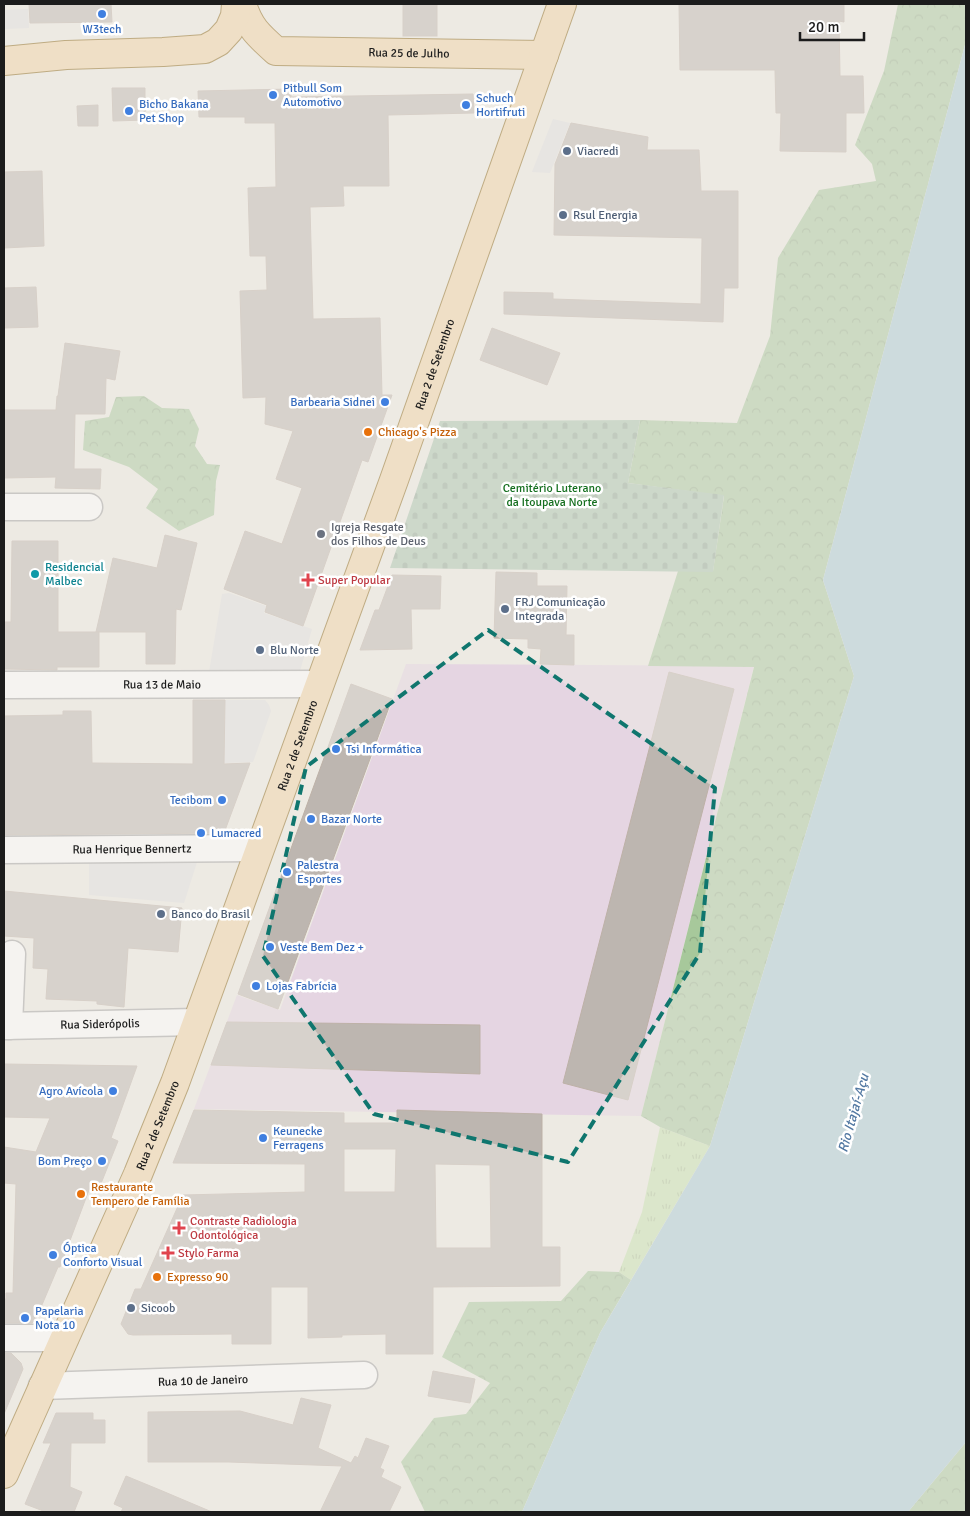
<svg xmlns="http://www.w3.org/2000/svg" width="970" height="1516" viewBox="0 0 970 1516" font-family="Signika,sans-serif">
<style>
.industrial{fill:#e5d5e2}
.grass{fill:url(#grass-tufts)}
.forest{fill:url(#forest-crowns)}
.cemetery{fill:url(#cemetery-stones)}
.parking{fill:#e0e0e0}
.water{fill:#a7cad6}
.building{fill:#bdb6b0;stroke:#bdb1a7;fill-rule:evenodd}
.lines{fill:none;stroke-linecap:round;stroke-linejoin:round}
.minor-casing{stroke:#a0a0a0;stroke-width:29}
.major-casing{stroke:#87620e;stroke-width:30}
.minor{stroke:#fff;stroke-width:26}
.major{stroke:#f2d2a2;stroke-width:28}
.marked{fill:none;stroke:#0f766e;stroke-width:4;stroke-dasharray:10 6;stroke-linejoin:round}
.shop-dot{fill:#3f7fe0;stroke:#fff;stroke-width:2}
.service-dot{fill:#5c6f8a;stroke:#fff;stroke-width:2}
.food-dot{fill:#e8710a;stroke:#fff;stroke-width:2}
.worship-dot{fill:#6b7280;stroke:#fff;stroke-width:2}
.culture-dot{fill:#0f9aa8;stroke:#fff;stroke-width:2}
.health-dot{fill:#e0444e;stroke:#fff;stroke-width:2}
.labels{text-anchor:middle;stroke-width:5;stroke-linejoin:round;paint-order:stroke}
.shop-label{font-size:12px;fill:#366cbe;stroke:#fff;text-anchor:start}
.street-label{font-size:12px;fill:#1c1c1c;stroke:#fff}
.service-label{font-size:12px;fill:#4e5e75;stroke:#fff;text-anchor:start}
.food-label{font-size:12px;fill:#c56008;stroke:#fff;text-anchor:start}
.park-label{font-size:12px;fill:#156f1f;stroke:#fff}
.worship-label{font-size:12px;fill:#5b616d;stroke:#fff;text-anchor:start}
.culture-label{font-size:12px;fill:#0d838f;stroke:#fff;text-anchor:start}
.health-label{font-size:12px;fill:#be3a42;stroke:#fff;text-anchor:start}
.water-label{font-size:14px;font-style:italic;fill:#5278a2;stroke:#fff}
</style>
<defs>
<pattern id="grass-tufts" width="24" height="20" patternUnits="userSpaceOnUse" patternTransform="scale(1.25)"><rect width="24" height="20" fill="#c6e3ad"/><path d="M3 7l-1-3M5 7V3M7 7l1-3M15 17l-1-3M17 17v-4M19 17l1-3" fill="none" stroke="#aac294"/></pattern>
<pattern id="forest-crowns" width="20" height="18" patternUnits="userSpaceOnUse" patternTransform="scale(1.25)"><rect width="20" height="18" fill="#a7c89b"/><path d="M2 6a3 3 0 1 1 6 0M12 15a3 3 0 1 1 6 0" fill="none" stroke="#8fab85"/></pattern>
<pattern id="cemetery-stones" width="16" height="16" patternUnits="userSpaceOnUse" patternTransform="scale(1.25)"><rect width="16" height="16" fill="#a6c3ab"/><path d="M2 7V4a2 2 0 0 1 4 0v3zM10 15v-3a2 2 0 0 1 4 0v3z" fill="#8ea793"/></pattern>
</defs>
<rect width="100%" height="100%" fill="#edeae3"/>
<path class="industrial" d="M406 664 754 666 641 1116 194 1109 237 995 280 1010Z"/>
<path class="grass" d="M660 1127 710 1146 631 1280 619 1272 642 1212Z"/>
<g class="forest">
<path d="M898 4H966V41L823 580 854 676 710 1146 660 1127 641 1116 754 667 648 666 678 571H713L724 496 628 483 640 420 737 423 770 336 778 258 819 190 876 181 872 164 855 145 884 71Z"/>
<path d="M144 396 162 408 189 409 199 429 195 446 207 464 220 465 216 481 214 515 179 531 146 508 158 489 129 467 83 450 85 421 109 417 116 397Z"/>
<path d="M588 1271 619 1272 631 1280 600 1333 522 1512H425L401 1462 434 1418 466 1414 490 1383 442 1357 469 1302 561 1301Z"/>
<path d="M966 1442V1512H908Z"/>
</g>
<path class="cemetery" d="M640 420 628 483 724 495 713 572 390 568 440 421Z"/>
<g class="parking">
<path d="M28 9 29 28 4 29V10Z"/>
<path d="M553 119 570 123 550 173 532 172Z"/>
<path d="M229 593 266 606 264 613 312 629 300 671 209 672 222 594Z"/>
<path d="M225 700H265L269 705 271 711 253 762 224 763Z"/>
<path d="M89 860 197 862 184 903 89 895Z"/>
</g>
<path class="water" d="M966 41V1442L908 1512H522L600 1333 710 1146 854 676 823 580Z"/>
<g class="building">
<path d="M29 4H111L112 22 30 23Z"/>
<rect x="403" y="4" width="34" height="32"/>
<path d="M679 4H844V22L839 21 840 76H863L864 113H846V152L780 151 781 113H776L775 70H680Z"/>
<path d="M112 88H145V120L113 121Z"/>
<path d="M291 89V97L473 94 474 113 388 115 389 186H343L344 206 310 207 313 319 380 318 382 395H392L368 462 362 460 303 626 265 612 267 605 224 589 245 531 282 544 302 488 276 479 293 431 265 424 266 397 243 398 240 291 267 290 266 256H250L248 188 276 187 275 123H245V117H199L198 91Z"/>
<path d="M98 105V126H78L77 106Z"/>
<path d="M571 123 648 137 647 150H699L701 191H738V288H724L723 322 504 314V292L553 293V299L701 304 702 238 554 235 555 164Z"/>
<path d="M42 171 44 246 4 248V172Z"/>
<path d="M36 287 38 327 4 328V288Z"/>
<path d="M492 328 560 353 547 385 480 360Z"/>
<path d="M65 343 120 351 115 380 106 378 105 414H75L74 469H101L100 489 55 488 56 477 4 478V410H56L57 396H58Z"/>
<path d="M165 535 197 543 181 610 176 609 175 664H146V632H96L113 558 157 568Z"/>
<path d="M12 541H58V632H99V667H57V670L4 669V622H11Z"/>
<path d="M496 572 537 573V586H567L566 635H574V665L540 664 541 649 528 648V639L494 638Z"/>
<path d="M392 575 441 576 440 609H411L412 649 360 650 375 610H379Z"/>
<path d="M669 672 734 689 628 1100 563 1083Z"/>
<path d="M351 684 392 699 278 1009 238 994Z"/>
<path d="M193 700H225L224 764 250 763 224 833 4 835V716L63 715V711H91L92 763 193 764Z"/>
<path d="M4 891 182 908 178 952 128 948 124 1007 97 1004V1001L46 999 48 969 33 968 34 938 4 936Z"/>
<path d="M227 1022 480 1025V1074L211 1065Z"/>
<path d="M4 1064 137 1066 111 1138 118 1141 100 1186 92 1182 60 1267H58L36 1319 32 1323H4V1299H6V1293H13L16 1184 4 1183V1147L36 1152 50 1118 4 1117Z"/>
<path d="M194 1110 344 1113V1123H397V1110L542 1114V1247H560V1286L433 1287V1354H386V1334L342 1335V1337L308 1338V1287H271V1344H232V1334L133 1335 128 1334 121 1324 135 1289H141L183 1195 305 1192V1164L173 1163ZM344 1149H396L395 1192H344ZM435 1164 490 1165 491 1248H436Z"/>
<path d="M4 1353H11L21 1363 23 1369 4 1414Z"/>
<path d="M433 1371 475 1379 470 1403 428 1396Z"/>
<path d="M301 1398 331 1405 318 1448 351 1463 355 1456 358 1458 366 1438 389 1446 380 1468 384 1470 381 1477 401 1487 389 1512H320L342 1466 229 1462H148V1412L240 1411 293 1425Z"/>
<path d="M56 1413H93V1420H105V1443H71L70 1487 82 1492 74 1512H46L25 1504 51 1443H43Z"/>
<path d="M126 1476 160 1490 212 1512H121L123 1508 114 1504Z"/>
</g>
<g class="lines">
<defs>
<g id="minor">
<path d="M4 507H89"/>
<path id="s1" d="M4 685 320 684"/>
<path id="s2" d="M4 850 260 848"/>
<path id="s3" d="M4 1026 197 1022"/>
<path d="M9 1026 12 954"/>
<path d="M4 1338H65"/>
<path id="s4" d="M42 1386 364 1375"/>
</g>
<g id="major">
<path id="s5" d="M242 4C249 27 258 35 276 51L544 55"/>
<path d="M4 61 66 55 163 52 205 49 218 42 229 30 235 16 236 4"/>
<path id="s6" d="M4 1474 138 1174 175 1083 394 480 562 4"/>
</g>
</defs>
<use href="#minor" class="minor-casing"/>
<use href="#major" class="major-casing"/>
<use href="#minor" class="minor"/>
<use href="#major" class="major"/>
</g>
<path d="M0 0H970V1516H0ZM488 630 715 788 700 953 568 1162 374 1114 263 956 306 767Z" fill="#edeae3" fill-opacity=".55" fill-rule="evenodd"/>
<path class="marked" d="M488 630 715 788 700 953 568 1162 374 1114 263 956 306 767Z"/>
<g class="shop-dot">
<circle cx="102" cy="14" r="5"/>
<circle cx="273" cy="95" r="5"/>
<circle cx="466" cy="105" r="5"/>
<circle cx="129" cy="111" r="5"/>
<circle cx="385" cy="402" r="5"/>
<circle cx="336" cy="749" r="5"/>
<circle cx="222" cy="800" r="5"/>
<circle cx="311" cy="819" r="5"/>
<circle cx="201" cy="833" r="5"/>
<circle cx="287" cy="872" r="5"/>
<circle cx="270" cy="947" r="5"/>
<circle cx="256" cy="986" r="5"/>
<circle cx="113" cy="1091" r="5"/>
<circle cx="263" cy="1138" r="5"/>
<circle cx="102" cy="1161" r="5"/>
<circle cx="53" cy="1255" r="5"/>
<circle cx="25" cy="1318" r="5"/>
</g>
<g class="service-dot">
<circle cx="567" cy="151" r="5"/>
<circle cx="563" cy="215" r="5"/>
<circle cx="505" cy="609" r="5"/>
<circle cx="260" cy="650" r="5"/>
<circle cx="161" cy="914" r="5"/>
<circle cx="131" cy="1308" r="5"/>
</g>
<g class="food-dot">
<circle cx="368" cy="432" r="5"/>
<circle cx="81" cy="1194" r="5"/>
<circle cx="157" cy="1277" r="5"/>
</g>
<circle class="worship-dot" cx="321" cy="534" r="5"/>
<circle class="culture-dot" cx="35" cy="574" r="5"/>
<g class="health-dot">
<path d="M305.5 572.5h5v5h5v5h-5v5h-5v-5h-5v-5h5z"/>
<path d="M176.5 1220.5h5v5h5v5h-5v5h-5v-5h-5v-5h5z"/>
<path d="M165.5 1245.5h5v5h5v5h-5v5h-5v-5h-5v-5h5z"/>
</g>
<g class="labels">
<g class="shop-label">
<text x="102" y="33" text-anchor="middle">W3tech</text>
<text x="283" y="92">Pitbull Som<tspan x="283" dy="14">Automotivo</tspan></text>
<text x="476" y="102">Schuch<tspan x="476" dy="14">Hortifruti</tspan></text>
<text x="139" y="108">Bicho Bakana<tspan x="139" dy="14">Pet Shop</tspan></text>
<text x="375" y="406" text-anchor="end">Barbearia Sidnei</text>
<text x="346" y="753">Tsi Informática</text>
<text x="212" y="804" text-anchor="end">Tecibom</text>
<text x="321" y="823">Bazar Norte</text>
<text x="211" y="837">Lumacred</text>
<text x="297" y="869">Palestra<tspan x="297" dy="14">Esportes</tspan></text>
<text x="280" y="951">Veste Bem Dez +</text>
<text x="266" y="990">Lojas Fabrícia</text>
<text x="103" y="1095" text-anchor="end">Agro Avícola</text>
<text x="273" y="1135">Keunecke<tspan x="273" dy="14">Ferragens</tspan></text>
<text x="92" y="1165" text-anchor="end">Bom Preço</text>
<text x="63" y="1252">Óptica<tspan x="63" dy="14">Conforto Visual</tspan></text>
<text x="35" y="1315">Papelaria<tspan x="35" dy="14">Nota 10</tspan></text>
</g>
<g class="street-label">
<text dy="4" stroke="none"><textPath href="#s5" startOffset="192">Rua 25 de Julho</textPath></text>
<text dy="4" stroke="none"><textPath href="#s6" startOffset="1191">Rua 2 de Setembro</textPath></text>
<text dy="4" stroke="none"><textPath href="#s1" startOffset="158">Rua 13 de Maio</textPath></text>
<text dy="4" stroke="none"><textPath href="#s6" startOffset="786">Rua 2 de Setembro</textPath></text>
<text dy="4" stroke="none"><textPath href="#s2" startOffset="128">Rua Henrique Bennertz</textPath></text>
<text dy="4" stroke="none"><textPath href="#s3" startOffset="96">Rua Siderópolis</textPath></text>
<text dy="4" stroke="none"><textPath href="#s6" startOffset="381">Rua 2 de Setembro</textPath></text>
<text dy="4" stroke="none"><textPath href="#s4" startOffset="161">Rua 10 de Janeiro</textPath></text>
</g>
<g class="service-label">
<text x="577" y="155">Viacredi</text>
<text x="573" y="219">Rsul Energia</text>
<text x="515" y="606">FRJ Comunicação<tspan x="515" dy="14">Integrada</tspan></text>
<text x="270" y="654">Blu Norte</text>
<text x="171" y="918">Banco do Brasil</text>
<text x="141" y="1312">Sicoob</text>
</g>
<g class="food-label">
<text x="378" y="436">Chicago's Pizza</text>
<text x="91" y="1191">Restaurante<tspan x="91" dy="14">Tempero de Família</tspan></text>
<text x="167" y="1281">Expresso 90</text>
</g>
<g class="park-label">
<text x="552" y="492">Cemitério Luterano<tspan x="552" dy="14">da Itoupava Norte</tspan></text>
</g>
<g class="worship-label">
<text x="331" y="531">Igreja Resgate<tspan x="331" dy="14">dos Filhos de Deus</tspan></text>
</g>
<g class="culture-label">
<text x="45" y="571">Residencial<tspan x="45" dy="14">Malbec</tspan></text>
</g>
<g class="health-label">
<text x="318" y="584">Super Popular</text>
<text x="190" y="1225">Contraste Radiologia<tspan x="190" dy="14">Odontológica</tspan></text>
<text x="178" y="1257">Stylo Farma</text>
</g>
<g class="water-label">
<text transform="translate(853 1113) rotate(-74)" y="5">Rio Itajaí-Açu</text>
</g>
</g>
<rect width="970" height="1516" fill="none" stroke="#1c1c1c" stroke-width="10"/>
<path d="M800 32v8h64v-8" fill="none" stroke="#1c1c1c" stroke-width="2.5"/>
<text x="808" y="32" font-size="15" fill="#1c1c1c" stroke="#ffffff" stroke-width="4" paint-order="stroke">20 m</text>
</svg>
